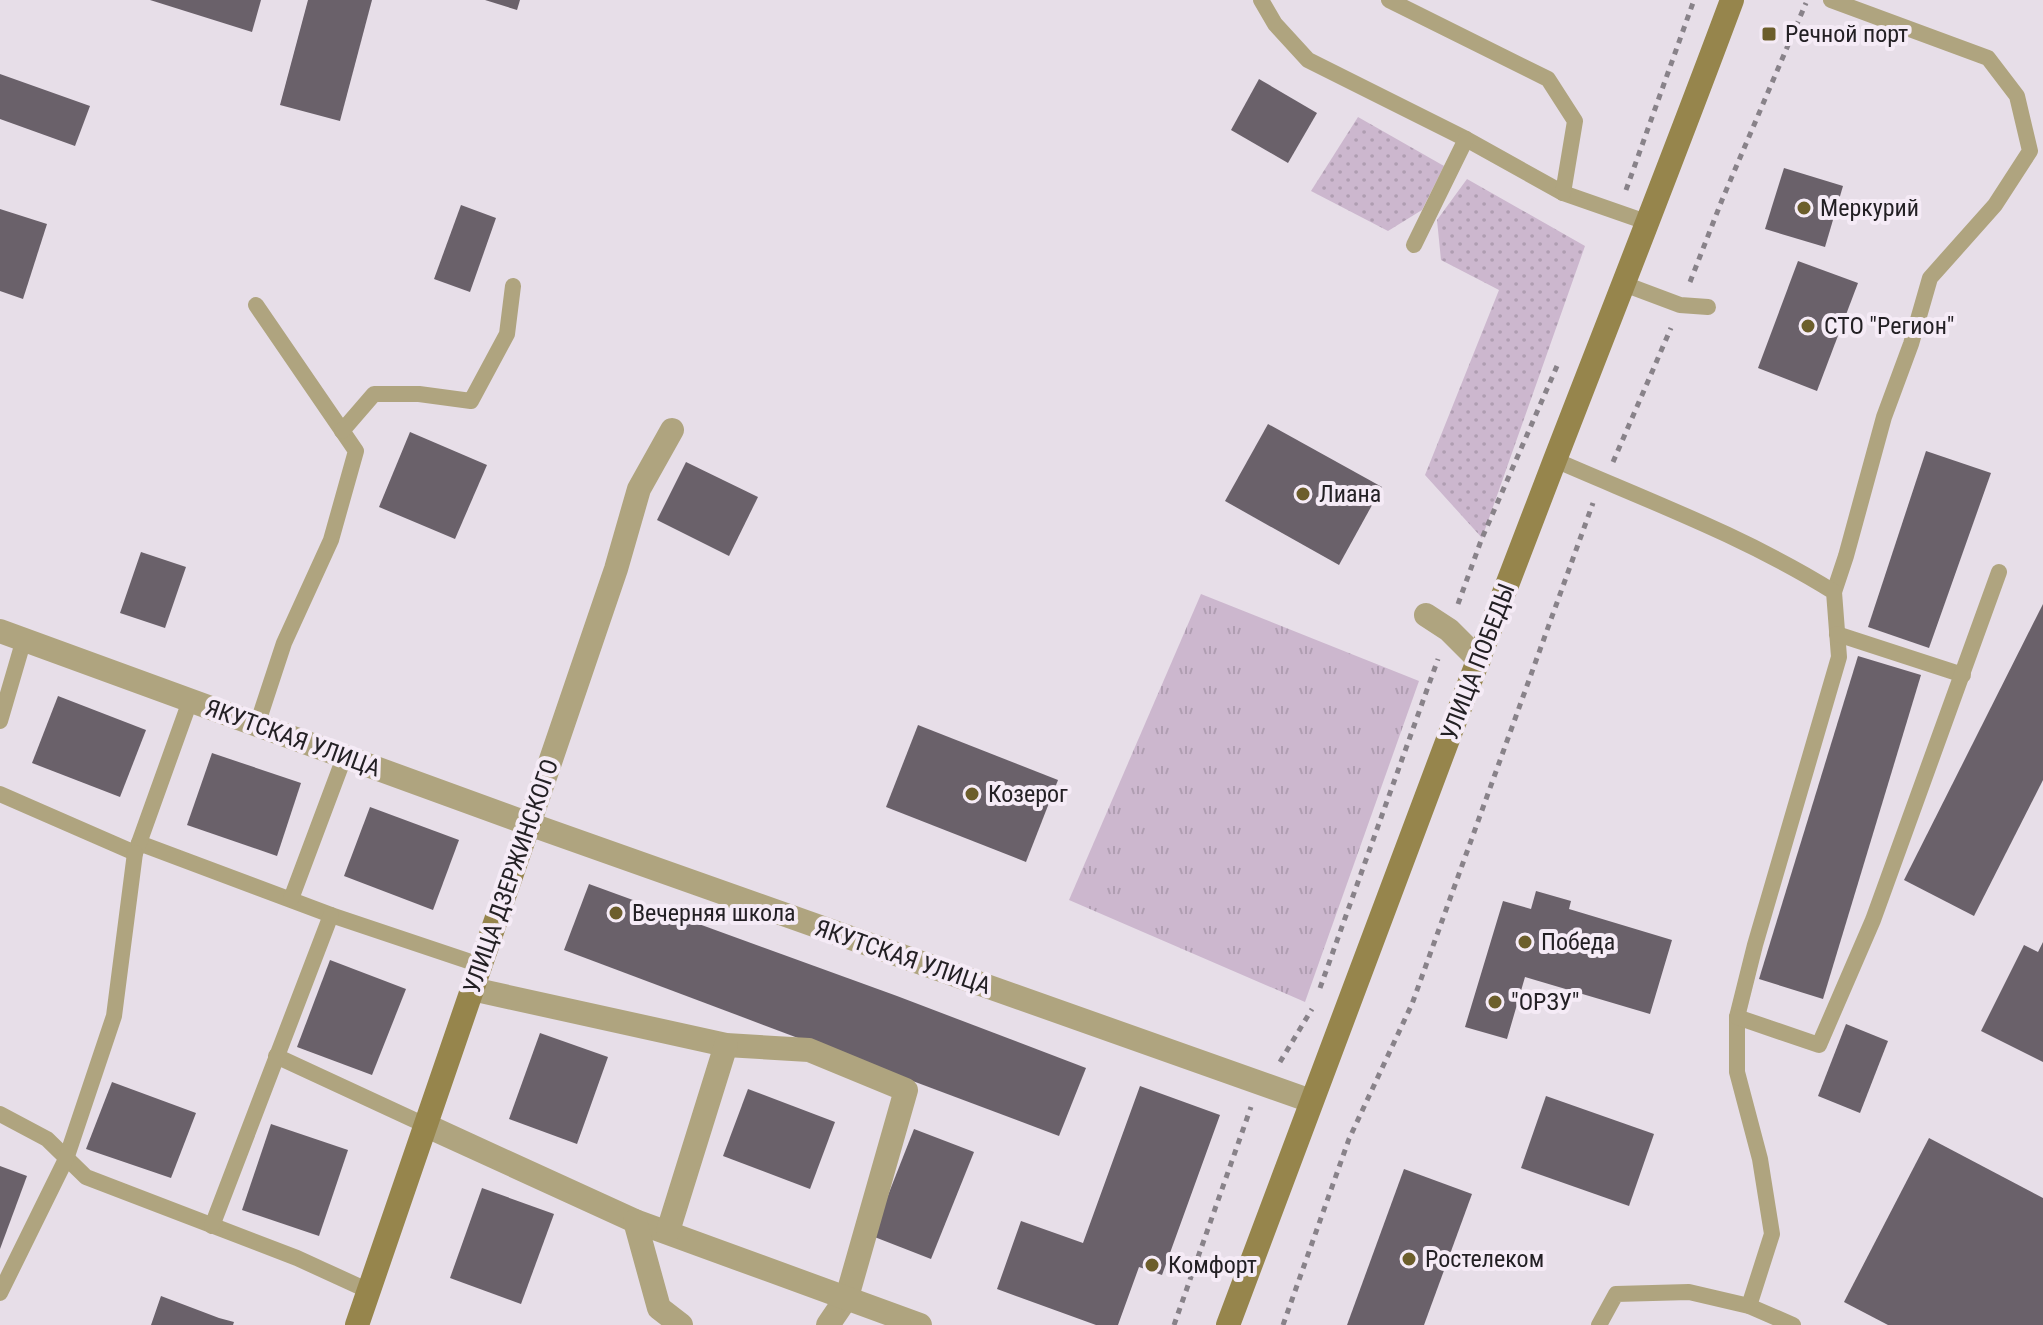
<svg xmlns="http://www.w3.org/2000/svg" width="2043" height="1325" viewBox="0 0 2043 1325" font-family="'Roboto Condensed',sans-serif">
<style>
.grass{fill:url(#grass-dots)}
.park{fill:url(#park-tufts)}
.building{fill:#6a616a}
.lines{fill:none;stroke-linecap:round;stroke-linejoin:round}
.path{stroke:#888289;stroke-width:5;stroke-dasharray:6 6;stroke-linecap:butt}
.lane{stroke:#afa47f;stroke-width:16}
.street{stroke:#afa47f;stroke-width:24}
.secondary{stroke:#96854c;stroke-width:24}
.poi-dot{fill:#6c5e2b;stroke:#f5ebf6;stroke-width:3}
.labels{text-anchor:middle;stroke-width:8;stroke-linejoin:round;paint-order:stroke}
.poi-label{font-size:24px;fill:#232024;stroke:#f5ebf6;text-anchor:start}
.street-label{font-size:24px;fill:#232024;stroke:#f5ebf6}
</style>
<defs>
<pattern id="grass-dots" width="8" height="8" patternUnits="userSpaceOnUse" patternTransform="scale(2)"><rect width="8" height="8" fill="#ccb7ce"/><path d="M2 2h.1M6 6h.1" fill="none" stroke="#af9db1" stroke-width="1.8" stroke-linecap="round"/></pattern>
<pattern id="park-tufts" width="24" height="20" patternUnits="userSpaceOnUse" patternTransform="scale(2)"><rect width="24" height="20" fill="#ccb7ce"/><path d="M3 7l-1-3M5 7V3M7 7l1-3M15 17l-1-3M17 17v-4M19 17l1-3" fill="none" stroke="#af9db1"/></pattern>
</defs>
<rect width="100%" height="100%" fill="#e7dee8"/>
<g class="grass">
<path d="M1358 117 1444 166 1422 210 1388 231 1311 191Z"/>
<path d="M1467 179 1585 246 1482 538 1425 475 1499 290 1441 260 1437 220Z"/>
</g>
<path class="park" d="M1201 594 1419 681 1305 1002 1069 900Z"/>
<g class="building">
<path d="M150 0H261L252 32Z"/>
<path d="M308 0H372L340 121 280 105Z"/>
<path d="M485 0H520L517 10Z"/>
<path d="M0 74 90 106 75 146 0 119Z"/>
<path d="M1259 79 1317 113 1288 163 1231 130Z"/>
<path d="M1784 168 1843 186 1825 247 1765 229Z"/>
<path d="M461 205 496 218 470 292 434 279Z"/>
<path d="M0 209 47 224 23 299 0 291Z"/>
<path d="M1798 261 1858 283 1817 391 1758 368Z"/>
<path d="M1268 424 1382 487 1339 565 1225 501Z"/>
<path d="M410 432 487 465 455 539 379 507Z"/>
<path d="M1926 451 1991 473 1929 648 1868 627Z"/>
<path d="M686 462 758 497 729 556 657 520Z"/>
<path d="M141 552 186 567 165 628 120 613Z"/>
<path d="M2043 604V780L1974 916 1904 880Z"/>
<path d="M1858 656 1921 675 1823 999 1759 979Z"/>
<path d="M58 696 146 730 120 797 32 763Z"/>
<path d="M918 725 1058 780 1026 862 886 807Z"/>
<path d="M212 753 301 783 277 856 187 825Z"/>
<path d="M370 807 459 840 433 910 344 876Z"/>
<path d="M589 884 897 996 1086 1068 1059 1136 564 950Z"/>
<path d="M1536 891 1571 901 1569 909 1672 940 1650 1014 1525 977 1507 1039 1465 1027 1503 901 1531 909Z"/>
<path d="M2043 942V1062L1981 1031 2024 945 2038 952Z"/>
<path d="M330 960 406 989 372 1075 297 1047Z"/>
<path d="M1846 1024 1888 1041 1860 1113 1818 1096Z"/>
<path d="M540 1033 608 1057 577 1144 509 1119Z"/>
<path d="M112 1082 196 1113 171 1178 86 1149Z"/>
<path d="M1140 1086 1220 1115 1162 1275 1139 1267 1118 1325H1096L997 1289 1021 1221 1083 1243Z"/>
<path d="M748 1089 835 1122 810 1189 723 1156Z"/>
<path d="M1546 1096 1654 1134 1629 1206 1521 1168Z"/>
<path d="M271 1124 348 1150 319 1236 242 1210Z"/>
<path d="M914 1129 974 1152 931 1259 872 1236Z"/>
<path d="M1929 1138 2043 1198V1325H1888L1844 1302Z"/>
<path d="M0 1166 27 1176 0 1249Z"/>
<path d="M1404 1169 1472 1194 1424 1325H1347Z"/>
<path d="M482 1188 554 1214 521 1304 450 1278Z"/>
<path d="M161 1296 219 1318 234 1322 233 1325H151Z"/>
</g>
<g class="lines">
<g class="path">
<path d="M1626 190 1694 0"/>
<path d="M1690 282 1722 200 1806 3"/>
<path d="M1613 462 1671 328"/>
<path d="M1458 604 1482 538 1557 366"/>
<path d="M1320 988 1438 659"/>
<path d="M1280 1062 1312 1009"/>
<path d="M1174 1325 1251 1107"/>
<path d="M1283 1325 1349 1139 1412 1004 1593 503"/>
</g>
<g class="lane">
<path d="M1261 0 1275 24 1308 60 1466 139 1563 193 1649 223"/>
<path d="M1389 0 1548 79 1575 121 1563 193"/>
<path d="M1831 0 1988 58 2017 96 2030 151 1995 205 1930 278 1911 344 1884 417 1846 556 1834 592"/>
<path d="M1414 245 1466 139"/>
<path d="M1624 284 1680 305 1708 307"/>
<path d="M256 305 356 451 331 540 284 643 257 725"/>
<path d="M342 431 374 394H419L471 401 507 334 513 286"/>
<path d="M1555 460C1649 501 1746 537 1834 592L1839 657 1755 945 1737 1017V1072L1760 1159 1772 1234 1749 1306"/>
<path d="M1837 634 1963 675"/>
<path d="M0 721 24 639"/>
<path d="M0 794 135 853 139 843 331 915 480 965"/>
<path d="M139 843 190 701"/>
<path d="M291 899 345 755"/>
<path d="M1737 1017 1819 1045 1873 920 1999 572"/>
<path d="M276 1056 425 1125"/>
<path d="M0 1114 47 1139 86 1177 297 1258 369 1291"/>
<path d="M212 1226 331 915"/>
<path d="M0 1293 66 1159 114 1016 135 853"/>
<path d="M1599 1325 1616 1294 1689 1292 1749 1306 1793 1325"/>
</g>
<g class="street">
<path d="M1426 615 1449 630 1479 660"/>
<path d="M0 631 529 824 1311 1101"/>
<path d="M529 824 616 569 639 489 672 430"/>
<path d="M472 989 726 1045 809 1050 906 1090 847 1297 828 1325"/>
<path d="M425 1125 635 1221 920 1325"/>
<path d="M635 1221 659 1308 681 1325"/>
<path d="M668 1231 726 1045"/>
</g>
<g class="secondary">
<path d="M357 1325 529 824"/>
<path d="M1228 1325C1334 1037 1443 751 1553 465 1613 310 1674 156 1732 0"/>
</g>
</g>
<g class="poi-dot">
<rect x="1761" y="26" width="16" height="16" rx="4"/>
<circle cx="1804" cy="208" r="8"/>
<circle cx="1808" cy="326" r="8"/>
<circle cx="1303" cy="494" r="8"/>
<circle cx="972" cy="794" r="8"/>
<circle cx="616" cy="913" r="8"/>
<circle cx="1525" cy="942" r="8"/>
<circle cx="1495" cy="1002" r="8"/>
<circle cx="1409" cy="1259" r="8"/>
<circle cx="1152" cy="1265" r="8"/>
</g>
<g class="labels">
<g class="poi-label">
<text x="1785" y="42">Речной порт</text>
<text x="1820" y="216">Меркурий</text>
<text x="1824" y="334">СТО "Регион"</text>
<text x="1319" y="502">Лиана</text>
<text x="988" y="802">Козерог</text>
<text x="632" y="921">Вечерняя школа</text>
<text x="1541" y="950">Победа</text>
<text x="1511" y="1010">"ОРЗУ"</text>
<text x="1425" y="1267">Ростелеком</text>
<text x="1168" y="1273">Комфорт</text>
</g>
<g class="street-label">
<text transform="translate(1478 662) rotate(-69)" y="8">УЛИЦА ПОБЕДЫ</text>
<text transform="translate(293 738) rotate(20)" y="8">ЯКУТСКАЯ УЛИЦА</text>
<text transform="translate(511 876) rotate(-71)" y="8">УЛИЦА ДЗЕРЖИНСКОГО</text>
<text transform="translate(903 957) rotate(19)" y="8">ЯКУТСКАЯ УЛИЦА</text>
</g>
</g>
</svg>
